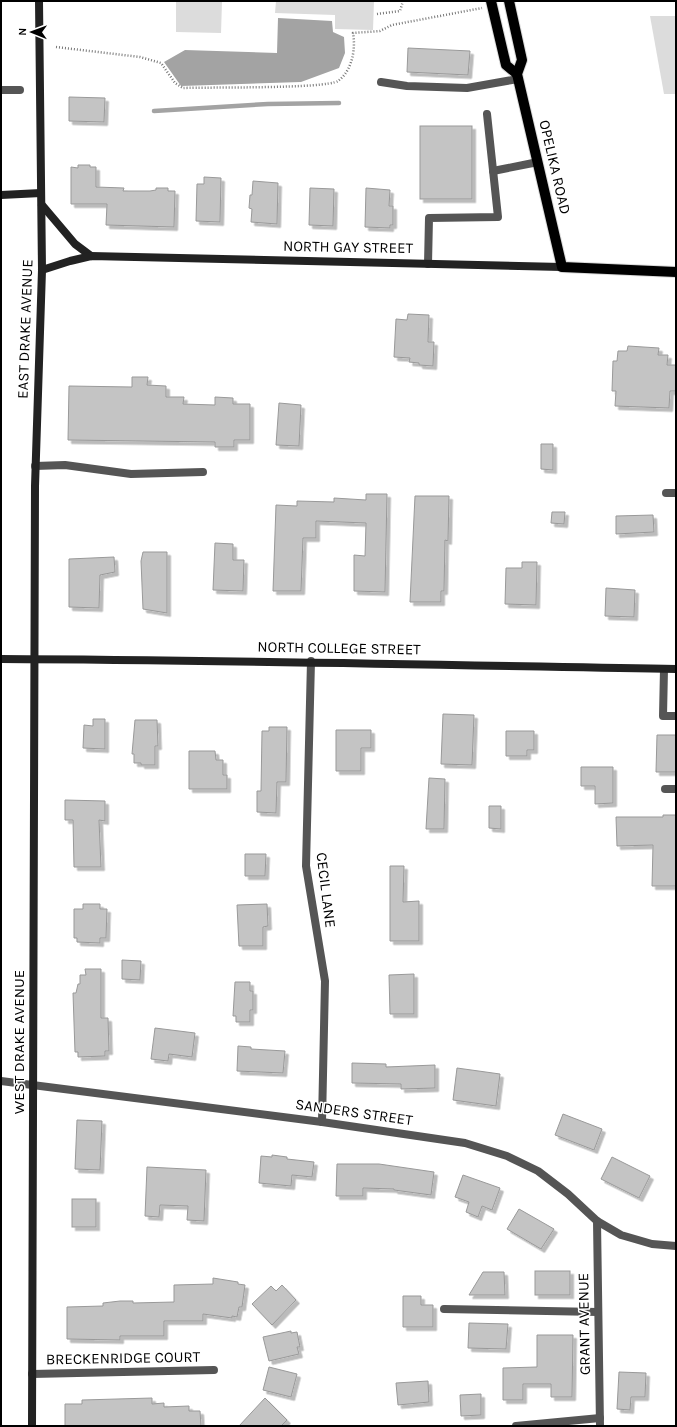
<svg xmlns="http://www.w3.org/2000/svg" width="677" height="1427" viewBox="0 0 677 1427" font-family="Karla,sans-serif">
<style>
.green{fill:#dcdcdc}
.water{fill:#a3a3a3}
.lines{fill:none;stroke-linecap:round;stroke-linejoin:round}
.stream{stroke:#a3a3a3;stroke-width:4.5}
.building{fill:#c4c4c4;stroke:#999;filter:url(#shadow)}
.primary-casing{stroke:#dbdbdb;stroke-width:12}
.path{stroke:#777;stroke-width:2.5;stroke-dasharray:1 2;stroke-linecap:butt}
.lane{stroke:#555;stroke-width:8}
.street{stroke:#555;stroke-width:8}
.secondary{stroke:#222;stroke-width:8}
.primary{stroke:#000;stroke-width:10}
.labels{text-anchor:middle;stroke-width:3;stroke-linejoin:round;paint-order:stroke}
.street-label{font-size:15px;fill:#000;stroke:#fff}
</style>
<defs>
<filter id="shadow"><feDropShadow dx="3.5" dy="3.5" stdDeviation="0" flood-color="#0004"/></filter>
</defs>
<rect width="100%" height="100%" fill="#fff"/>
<g class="green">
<path d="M176 1H222L221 33 176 32Z"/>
<path d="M276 1H374L373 30 335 29V15L275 13Z"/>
<path d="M650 16H676V94H664Z"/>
</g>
<path class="water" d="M278 18 332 21 333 32 344 37 345 53 339 68 301 82 181 86 164 62 185 50 277 53Z"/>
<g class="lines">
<path class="stream" d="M154 111 268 104 339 103"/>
</g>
<g class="building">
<path d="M408 48 470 51 468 75 407 72Z"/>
<path d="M69 97 105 98 104 122 69 121Z"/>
<rect x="420" y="126" width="52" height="73"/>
<path d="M78 165H90V167H96V187L124 188 123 191H150L156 190V188H168V191H175L174 227 106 225 107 204H71V167L78 168Z"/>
<path d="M204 177 221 178 220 222 196 221 197 184H204Z"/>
<path d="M253 181 278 183 277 224 251 222 252 209 249 208 250 195H252Z"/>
<path d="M310 188 334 189 333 226 309 225Z"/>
<path d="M366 188 390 190 389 206H393V225H390V228L365 227Z"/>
<path d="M408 314 429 315 428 342H434L433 366 419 365V363L409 362 410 358 394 357 396 319 407 320Z"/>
<path d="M628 346 659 348 658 355H668L667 365H676V391H670L669 408 615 406 616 391H612L613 361H617L618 351H627Z"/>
<path d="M132 377H148L147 385 166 386V397H184L183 404 215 405V397L233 398V404H250V440H234V447H215V442L68 440 69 386 132 387Z"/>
<path d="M279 403 301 405 299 446 276 445Z"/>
<path d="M541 444H553V470L541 469Z"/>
<path d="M366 494H387L385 592 354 591V555L365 556 366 523 316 521V538H303L301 591H273L276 505 297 506V501L334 502V498L366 500Z"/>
<path d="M415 496H449L448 541 445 540 444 591H441V602H410Z"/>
<path d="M552 512H565L564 524 551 523Z"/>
<path d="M653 515 654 532 616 534V516Z"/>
<path d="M215 543 233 544V560H244L243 591 213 590Z"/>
<path d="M143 552H167V613L143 609 141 561Z"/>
<path d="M114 557 115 572 100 575 99 608 69 607V559Z"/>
<path d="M522 562H537L536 605 505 604 506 568H522Z"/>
<path d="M606 588 635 590 634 617 605 616Z"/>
<path d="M443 714 474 715 472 765 441 764Z"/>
<path d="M93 719H105V749L83 748 84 725 93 726Z"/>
<path d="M135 720H157L158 746H155V765H141V763H134V754H132Z"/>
<path d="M269 727H287L286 782H277L276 813 257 812V791H261L262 731H269Z"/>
<path d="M336 730H371V748H361V771H336Z"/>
<path d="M506 731H534V750H527V756H506Z"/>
<path d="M657 735H676V772H656Z"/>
<path d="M189 751H215L216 760H223V775H227V789H189Z"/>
<path d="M581 767H613V803L595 804V786H581Z"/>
<path d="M429 778 445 779 444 829H426Z"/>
<path d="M65 800 105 801V821L99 820 101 867H74L73 820H65Z"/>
<path d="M489 806H501V829L489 828Z"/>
<path d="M663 815H676V886H652L653 845 617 846 616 817H663Z"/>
<path d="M245 854H266L265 876H245Z"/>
<path d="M390 866H404L403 902 419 901V941H390Z"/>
<path d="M83 904H100V909H107L106 938H100V943L77 942V938H74V909H83Z"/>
<path d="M267 904 268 926 263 927V946H239L237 905Z"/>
<path d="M122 960 141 961 140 980 122 979Z"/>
<path d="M85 969H101V1018H108L109 1051H105V1056L78 1057V1052H75L73 993H76L78 984H80V975H86Z"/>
<path d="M414 974V1014H390L389 975Z"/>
<path d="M235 982H250V991H253V1010H250V1022H236V1016H233Z"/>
<path d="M155 1028 195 1033 192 1057 169 1054 168 1061 151 1059Z"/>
<path d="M238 1046 251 1047V1049L285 1051 283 1073 237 1071Z"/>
<path d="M352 1063 386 1064V1067L435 1065V1088L401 1089V1084L352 1083Z"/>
<path d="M457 1068 500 1074 496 1106 453 1100Z"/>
<path d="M563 1114 602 1129 594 1150 555 1135Z"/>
<path d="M77 1120 102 1121 100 1170 75 1169Z"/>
<path d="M272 1155 287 1157V1159L314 1162 312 1177 292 1175 291 1186 259 1183 261 1156 272 1157Z"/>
<path d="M612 1157 650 1176 639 1198 601 1179Z"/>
<path d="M337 1164H379L434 1172 431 1195 394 1190V1189L363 1188V1196H336Z"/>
<path d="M147 1167 206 1170 204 1221 187 1220 188 1206 160 1205 159 1217 145 1216Z"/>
<path d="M463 1175 500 1188 492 1210 482 1206 478 1217 466 1212 469 1202 455 1197Z"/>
<rect x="72" y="1199" width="24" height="28"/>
<path d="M519 1209 554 1229 541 1249 507 1229Z"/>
<rect x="535" y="1271" width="35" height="24"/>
<path d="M483 1272H504L505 1295H469Z"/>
<path d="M213 1278 238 1282V1284L245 1285 242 1307H239L237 1317 232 1316V1318L203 1314V1321H164V1336H120V1340L67 1339V1307L103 1306V1303L120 1301H133V1303L174 1302V1285L213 1284Z"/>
<path d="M282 1285 296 1300 272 1325 252 1304 271 1286 276 1291Z"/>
<path d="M403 1296H421V1305H433V1327H403Z"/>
<path d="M469 1323 508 1324 506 1349 468 1348Z"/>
<path d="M291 1331V1333L297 1332 300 1347H297L299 1354 269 1361 263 1337Z"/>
<path d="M537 1335H573L572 1397H551V1384H523V1400H503V1368L537 1367Z"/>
<path d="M269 1367 297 1374 291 1397 263 1390Z"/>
<path d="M619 1372 646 1373 645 1397H631L630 1410 617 1409Z"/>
<path d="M428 1381 429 1402 398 1405 396 1383Z"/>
<path d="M481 1394V1415L461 1416 460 1395Z"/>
<path d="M152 1398V1404L164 1403V1407L189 1406V1411H200L201 1426H65V1404H82V1400Z"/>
<path d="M265 1398 287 1420 281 1426H239Z"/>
</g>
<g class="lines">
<defs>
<g id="primary">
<path d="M491 1 506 65 517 74"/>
<path d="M509 1 522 60 517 74 562 267 676 272"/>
</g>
</defs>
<use href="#primary" class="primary-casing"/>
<g class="path">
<path d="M377 14 400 11 403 1"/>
<path d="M56 47 140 57 161 63 175 83 183 88C207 87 325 89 338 81 352 71 356 49 353 33L380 31 392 25 482 8"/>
</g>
<g class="lane">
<path d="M381 82 407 86 467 88 518 79"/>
<path d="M493 171 538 162"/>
<path d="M428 264 429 218 498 217 487 114"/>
<path d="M35 466 65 465 131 474 203 472"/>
<path d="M666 493H676"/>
<path d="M664 669 663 716H676"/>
<path d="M665 789H676"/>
<path d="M444 1309 598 1312"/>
</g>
<g class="street">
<path d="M1 90H20"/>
<path d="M311 661 306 866 325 981 322 1122"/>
<path d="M1 1081 322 1122 465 1143 507 1156 538 1171 568 1194 597 1221 621 1235 652 1244 676 1246"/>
<path d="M597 1221 600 1426"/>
<path d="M32 1374 214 1370"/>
<path d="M516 1426 600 1418"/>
</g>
<g class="secondary">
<path d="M1 195 41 193"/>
<path d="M42 205 75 244 91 256"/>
<path d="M42 270 70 261 91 256 562 267"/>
<path d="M1 659C226 660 451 665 676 669"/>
<path d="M32 1426 35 486 42 270 39 1"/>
</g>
<use href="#primary" class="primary"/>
</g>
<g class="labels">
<g class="street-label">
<text transform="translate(555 167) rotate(77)" y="5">OPELIKA ROAD</text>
<text transform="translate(348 247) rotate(1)" y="5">NORTH GAY STREET</text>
<text transform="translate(25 329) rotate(-88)" y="5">EAST DRAKE AVENUE</text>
<text transform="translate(339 648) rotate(1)" y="5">NORTH COLLEGE STREET</text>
<text transform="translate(326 890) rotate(83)" y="5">CECIL LANE</text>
<text transform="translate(19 1042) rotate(-90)" y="5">WEST DRAKE AVENUE</text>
<text transform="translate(354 1112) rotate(8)" y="5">SANDERS STREET</text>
<text transform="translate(584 1324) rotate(-91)" y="5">GRANT AVENUE</text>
<text transform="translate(123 1358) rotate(-1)" y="5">BRECKENRIDGE COURT</text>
</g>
</g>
<rect width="677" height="1427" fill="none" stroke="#000000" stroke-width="4"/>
<g transform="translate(32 32) rotate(271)" stroke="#ffffff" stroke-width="3" paint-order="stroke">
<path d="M0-3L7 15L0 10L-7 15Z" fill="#000000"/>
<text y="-6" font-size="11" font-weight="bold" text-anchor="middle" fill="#000000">N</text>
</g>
</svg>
